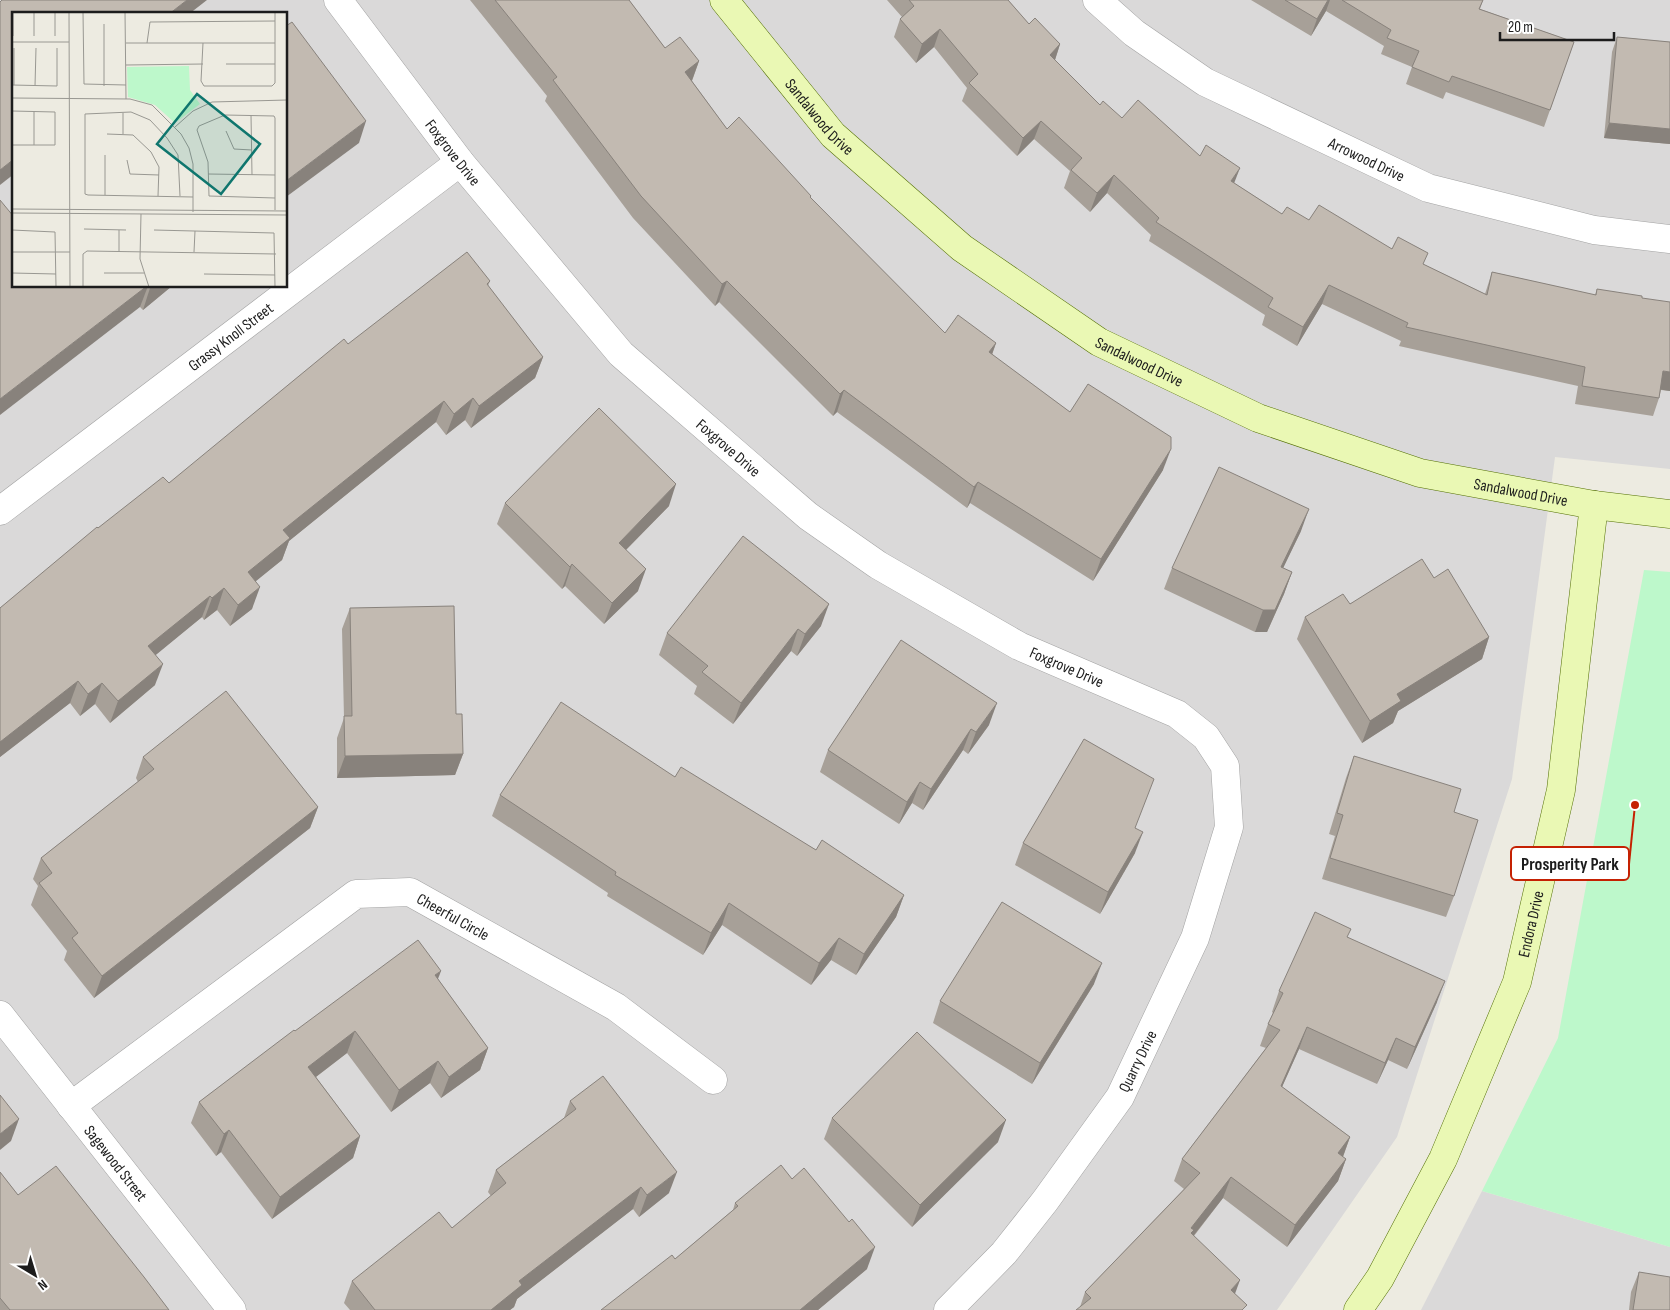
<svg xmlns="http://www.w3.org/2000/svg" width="1670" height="1310" viewBox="0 0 1670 1310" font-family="'Sofia Sans Condensed',sans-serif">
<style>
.residential{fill:#dad9d9;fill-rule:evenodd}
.park{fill:#bdf8cb}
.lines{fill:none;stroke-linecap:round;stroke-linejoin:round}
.street-casing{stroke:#a3a3a3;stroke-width:29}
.secondary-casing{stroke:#547006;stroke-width:29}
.street{stroke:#fff;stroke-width:28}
.secondary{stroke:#eaf8b4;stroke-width:28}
.wall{fill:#a7a098}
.shaded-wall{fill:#88827c}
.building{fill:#c2bab1;stroke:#88827c}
.labels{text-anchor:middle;stroke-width:5;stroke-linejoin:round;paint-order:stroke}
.street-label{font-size:16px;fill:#1c1c1c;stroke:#fff}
.inset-road{fill:none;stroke:#999892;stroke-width:1}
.view{fill:#0f766e;fill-opacity:0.15;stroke:#0f766e;stroke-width:2.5}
.inset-edge{fill:none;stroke:#1c1c1c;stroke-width:2.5}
.leader{fill:none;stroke:#c52102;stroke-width:2}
.callout-dot{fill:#c52102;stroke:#fff;stroke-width:2}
.callout{fill:#fff;stroke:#c52102;stroke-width:2}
.callout-label{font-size:18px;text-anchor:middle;font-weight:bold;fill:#1c1c1c}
</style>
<rect width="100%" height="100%" fill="#edebe1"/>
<g class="residential">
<path d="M0 0H1670V469L1555 457 1512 779 1397 1137 1277 1310H0ZM14 14H286V286H14Z"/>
<path d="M1482 1191 1670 1247V1310H1421Z"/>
</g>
<path class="park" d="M1644 570 1670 572V1247L1482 1191 1558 1038Z"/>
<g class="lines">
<defs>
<g id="street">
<path id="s1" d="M338 0 460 162 621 354 808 516 878 565 1019 646 1177 714 1206 737 1225 766 1229 827 1195 938 1120 1097 1045 1201 1004 1253 948 1310"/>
<path id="s2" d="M1097 0 1134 33 1205 82 1428 188 1594 230 1670 239"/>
<path id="s3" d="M0 511 460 162"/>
<path id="s4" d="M0 1015 232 1310"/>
<path id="s5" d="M71 1106 356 894 410 892 616 1007 713 1080"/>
</g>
<g id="secondary">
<path id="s6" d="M724 0 833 135 962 248 1099 342 1258 418 1420 473 1594 505 1670 514"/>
<path id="s7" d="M1358 1310 1380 1278 1443 1159 1517 982 1561 790 1594 505"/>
</g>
</defs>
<use href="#street" class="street-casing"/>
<use href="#secondary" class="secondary-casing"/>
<use href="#street" class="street"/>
<use href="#secondary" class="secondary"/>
</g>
<g class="wall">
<path d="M470 0H629L665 48 699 61 692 81 727 129 810 198 945 333 996 343 992 355 1070 412 1163 470 1093 581 970 503 967 508 837 412 833 416 719 302 715 306 633 218 545 101 547 96Z"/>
<path d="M887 0H1008L1029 24 1060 44 1055 60 1100 105 1122 118 1200 156 1234 183 1282 214 1309 220 1392 249 1485 294 1492 272 1595 295 1597 289 1642 298 1670 391 1661 390 1659 398 1653 416 1575 404 1578 386 1399 346 1401 341 1322 304 1297 346 1262 325 1265 315 1149 241 1151 235 1107 193 1090 212 1064 188 1070 171 1034 139 1017 156 962 101 967 88 934 47 916 63 894 37 900 19 902 17Z"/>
<path d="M1251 0H1483L1480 9 1574 42 1544 127 1446 92 1443 99 1406 84 1412 67 1381 54 1384 46 1326 11 1311 36Z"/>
<path d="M1617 37 1670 42V144L1604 138 1612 52Z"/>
<path d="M490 281 488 286 543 357 535 378 471 428 465 420 446 435 436 422 289 541 282 560 255 581 252 609 230 626 217 610 204 620 202 617 155 655V685L110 723 95 704 80 716 70 703 0 757V608L98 528 169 483 348 344Z"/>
<path d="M14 286H172L143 310 140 307Z"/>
<path d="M505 503 669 506 626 550 638 591 604 624 565 586 562 589 497 524Z"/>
<path d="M1301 531 1283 568 1292 572 1284 594 1267 632H1255L1164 589 1172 568Z"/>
<path d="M1434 578 1489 637 1482 659 1398 711 1393 723 1362 743 1297 639 1305 617Z"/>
<path d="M350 608 463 754 455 775 337 778V738L344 718 342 629Z"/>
<path d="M821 626 797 656 791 651 733 724 694 694 697 686 659 655 667 633Z"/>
<path d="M989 725 968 754 963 750 923 810 912 803 899 824 820 772 828 750Z"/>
<path d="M1354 756 1454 812V896L1446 917 1322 879 1335 836 1329 834 1346 778Z"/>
<path d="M143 757 318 807 310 828 94 998 64 960 67 951 31 905 38 886 33 879 41 858 138 782 136 778Z"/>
<path d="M675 777 904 895 896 917 856 975 831 960 811 985 722 925 703 955 607 896 608 893 492 816 500 795Z"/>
<path d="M1136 828 1135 853 1100 914 1015 865 1023 843Z"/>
<path d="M1348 937 1437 1002 1407 1069 1388 1060 1377 1084 1299 1049 1282 1087 1350 1137 1343 1157 1346 1159 1338 1181 1287 1247 1223 1198 1194 1236 1235 1294 1080 1307 1085 1292 1184 1189 1174 1181 1182 1159 1266 1048 1260 1046 1268 1024 1273 1013 1272 1012 1279 991Z"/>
<path d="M438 979 488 1048 480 1070 441 1098 430 1083 391 1112 347 1053 316 1077 360 1136 353 1158 272 1219 221 1152 216 1156 191 1123 199 1102 295 1031Z"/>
<path d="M1094 984 1032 1084 933 1023 940 1001Z"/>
<path d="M570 1101 669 1193 639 1217 633 1209 517 1299 514 1307 510 1310H350L344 1303 352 1281 452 1228 491 1196 488 1192 496 1170 564 1118Z"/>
<path d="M832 1118 998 1142 912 1227 824 1139Z"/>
<path d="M0 1172 18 1195 169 1310H0Z"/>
<path d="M735 1203 867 1269 818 1310H601L675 1259 733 1210Z"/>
<path d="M1639 1272 1670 1310H1629L1631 1292Z"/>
</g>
<g class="shaded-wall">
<path d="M187 0H207L189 14H169Z"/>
<path d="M1328 0H1330L1326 11 1311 36 1317 19Z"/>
<path d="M940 29 934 47 916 63 922 44Z"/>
<path d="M1060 44 1054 63 1050 55Z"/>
<path d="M699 61 691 83 685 72Z"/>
<path d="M366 121 359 143 286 197V181Z"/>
<path d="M1041 121 1034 139 1017 156 1023 138Z"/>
<path d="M1609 123 1670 129V144L1604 138Z"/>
<path d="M14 159V174L0 185V170Z"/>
<path d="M1240 168 1233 186 1231 181Z"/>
<path d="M1114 175 1107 193 1090 212 1097 193Z"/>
<path d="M727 281 719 302 715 306 722 284Z"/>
<path d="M1329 285 1322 304 1297 346 1303 327Z"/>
<path d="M147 286H148L140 307 0 415V399Z"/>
<path d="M153 286H172L143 310 150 288Z"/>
<path d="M996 343 988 365 989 352Z"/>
<path d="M543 357 535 378 471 428 479 406Z"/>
<path d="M1663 371 1670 372V391L1657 389Z"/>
<path d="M844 390 837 412 833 416 840 394Z"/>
<path d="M473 398 465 420 446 435 454 414Z"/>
<path d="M444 401 436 422 289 541 282 560 240 594 248 572 283 530Z"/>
<path d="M1171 449 1163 470 1093 581 1101 559Z"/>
<path d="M978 482 970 503 967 508 974 487Z"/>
<path d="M676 484 669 506 611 565 619 543Z"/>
<path d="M1309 509 1301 531 1273 589 1281 567Z"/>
<path d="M572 564 565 586 562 589 570 567Z"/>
<path d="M646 569 638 591 604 624 612 603Z"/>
<path d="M1292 572 1284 594 1267 632H1255L1263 610Z"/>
<path d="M260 587 252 609 230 626 238 605Z"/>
<path d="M224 588 217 610 204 620 212 598Z"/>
<path d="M210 596 202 617 140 668 148 646Z"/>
<path d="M829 604 821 626 797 656 805 634Z"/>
<path d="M798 629 791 651 733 724 741 703Z"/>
<path d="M1489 637 1482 659 1398 711 1393 723 1362 743 1370 721 1397 694Z"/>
<path d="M163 664 155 685 110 723 118 701Z"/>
<path d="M78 681 70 703 0 757V742Z"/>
<path d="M102 683 95 704 80 716 88 694Z"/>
<path d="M997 703 989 725 968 754 976 732Z"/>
<path d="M971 729 963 750 923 810 931 789Z"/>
<path d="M463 754 455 775 337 778 345 756Z"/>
<path d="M920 782 912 803 899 824 907 802Z"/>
<path d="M318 807 310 828 94 998 102 976Z"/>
<path d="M1143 832 1135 853 1100 914 1108 892Z"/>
<path d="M904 895 896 917 856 975 864 954Z"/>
<path d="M729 903 722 925 703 955 711 933Z"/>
<path d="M839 938 831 960 811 985 819 963Z"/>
<path d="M1102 963 1094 984 1032 1084 1040 1063Z"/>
<path d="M441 971 433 992 435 975Z"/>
<path d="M1445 981 1437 1002 1407 1069 1415 1047Z"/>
<path d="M1307 1027 1299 1049 1273 1107 1281 1086Z"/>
<path d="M355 1031 347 1053 300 1089 308 1067Z"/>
<path d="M1396 1038 1388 1060 1377 1084 1385 1063Z"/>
<path d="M488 1048 480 1070 441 1098 449 1077Z"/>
<path d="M438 1061 430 1083 391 1112 399 1090Z"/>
<path d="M19 1119 11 1141 0 1150V1134Z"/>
<path d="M1006 1120 998 1142 912 1227 920 1205Z"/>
<path d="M229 1130 221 1152 216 1156 224 1134Z"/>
<path d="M360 1136 353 1158 272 1219 280 1197Z"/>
<path d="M1350 1137 1342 1159 1338 1153Z"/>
<path d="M1346 1159 1338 1181 1287 1247 1295 1225Z"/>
<path d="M677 1172 669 1193 639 1217 647 1195Z"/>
<path d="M1231 1177 1223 1198 1190 1240 1191 1228Z"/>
<path d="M641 1187 633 1209 517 1299 514 1307 510 1310H491L519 1281Z"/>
<path d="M875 1247 867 1269 818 1310H800Z"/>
<path d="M1240 1280 1232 1302 1231 1290Z"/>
</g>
<g class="building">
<path d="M2 0H187L169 14H14V159L0 170V2Z"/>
<path d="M495 0H629L665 48 680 37 699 61 685 72 727 129 739 117 811 196 810 197 945 333 958 315 996 343 989 352 1070 412 1088 384 1171 437V449L1101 559 978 482 974 487 844 390 840 394 727 281 722 284 641 196 553 80 557 77Z"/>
<path d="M909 0H1008L1029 24 1035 18 1060 44 1050 55 1100 105 1103 101 1122 118 1138 100 1200 156 1206 145 1240 168 1231 181 1282 214 1287 207 1309 220 1319 205 1392 249 1398 237 1428 253 1423 264 1487 295 1492 272 1596 295 1597 289 1642 296V298L1670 302V372L1663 371 1659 398 1582 386 1585 367 1406 327 1408 323 1329 285 1303 327 1268 307 1273 298 1156 222 1159 218 1114 175 1097 193 1071 170 1082 158 1041 121 1023 138 969 83 978 74 940 29 922 44 900 19 914 6Z"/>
<path d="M1285 0H1328L1317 19Z"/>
<path d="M1342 0H1483L1479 9 1574 42 1550 110 1452 76 1449 82 1412 67 1419 51 1387 38 1391 30Z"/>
<path d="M292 22 366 121 286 181V26Z"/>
<path d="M1617 37 1670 42V129L1609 123Z"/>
<path d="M0 200 14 217V286H147L0 399Z"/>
<path d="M467 252 490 281 487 284 543 357 479 406 473 398 454 414 444 401 283 530 290 538 248 572 260 587 238 605 224 588 212 598 210 596 148 646 163 664 118 701 102 683 88 694 78 681 0 742V608L97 527 98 528 163 477 169 483 344 339 348 344Z"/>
<path d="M599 408 676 484 619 543 646 569 612 603 572 564 570 567 505 503Z"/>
<path d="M1219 467 1309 509 1281 567 1292 572 1275 610H1263L1172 568Z"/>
<path d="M743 536 829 604 805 634 798 629 741 703 702 672 708 666 667 633Z"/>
<path d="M1422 559 1434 578 1448 569 1489 637 1397 694 1401 701 1370 721 1305 617 1343 594 1350 604Z"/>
<path d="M454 606 456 714H462L463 754 345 756 344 716H352L350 608Z"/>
<path d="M901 640 997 703 976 732 971 729 931 789 920 782 907 802 828 750Z"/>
<path d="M226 691 318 807 102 976 72 938 78 933 39 883 52 873 41 858 154 769 143 757Z"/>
<path d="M561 702 675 777 681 767 816 850 822 840 904 895 864 954 839 938 819 963 729 903 711 933 615 875 616 872 500 795Z"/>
<path d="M1084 739 1154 779 1135 828 1143 832 1108 892 1023 843Z"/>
<path d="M1354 756 1461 789 1454 812 1478 820 1454 896 1330 858 1343 815 1337 813Z"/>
<path d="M1002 902 1102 963 1040 1063 940 1001Z"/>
<path d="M1315 912 1351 929 1347 937 1445 981 1415 1047 1396 1038 1385 1063 1307 1027 1281 1086 1350 1137 1338 1153 1346 1159 1295 1225 1231 1177 1191 1228 1194 1230 1191 1233 1240 1280 1231 1290 1247 1305 1242 1310H1076L1091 1298 1085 1292 1200 1173 1182 1159 1280 1030 1268 1024 1283 993 1279 991Z"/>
<path d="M418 940 441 971 435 975 488 1048 449 1077 438 1061 399 1090 355 1031 308 1067 360 1136 280 1197 229 1130 224 1134 199 1102 294 1030 295 1031Z"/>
<path d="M917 1032 1006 1120 920 1205 832 1118Z"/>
<path d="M603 1076 677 1172 647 1195 641 1187 519 1281 522 1285 491 1310H375L352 1281 439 1212 452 1228 506 1183 496 1170 576 1109 570 1101Z"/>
<path d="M0 1095 19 1119 0 1134Z"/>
<path d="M781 1165 792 1179 804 1168 849 1222 852 1219 875 1247 800 1310H601L672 1255 675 1259 738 1206 735 1203Z"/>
<path d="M56 1166 144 1277 169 1310H10L0 1298V1172L18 1195Z"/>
<path d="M1639 1272 1670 1277V1310H1633Z"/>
</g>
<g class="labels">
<g class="street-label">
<text dy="6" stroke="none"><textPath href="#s6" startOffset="151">Sandalwood Drive</textPath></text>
<text dy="6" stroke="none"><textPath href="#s1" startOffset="191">Foxgrove Drive</textPath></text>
<text dy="6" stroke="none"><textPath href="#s2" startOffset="315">Arrowood Drive</textPath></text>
<text dy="6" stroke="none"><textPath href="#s3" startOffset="289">Grassy Knoll Street</textPath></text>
<text dy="6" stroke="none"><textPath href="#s6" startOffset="556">Sandalwood Drive</textPath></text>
<text dy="6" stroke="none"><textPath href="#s1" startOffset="596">Foxgrove Drive</textPath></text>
<text dy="6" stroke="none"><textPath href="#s6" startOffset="961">Sandalwood Drive</textPath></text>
<text dy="6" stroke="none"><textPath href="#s1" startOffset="1001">Foxgrove Drive</textPath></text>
<text dy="6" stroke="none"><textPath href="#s5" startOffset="459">Cheerful Circle</textPath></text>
<text dy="6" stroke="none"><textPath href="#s7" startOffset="425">Endora Drive</textPath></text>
<text transform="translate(1137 1061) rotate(-64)" y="6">Quarry Drive</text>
<text dy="6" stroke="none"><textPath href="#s4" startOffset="188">Sagewood Street</textPath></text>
</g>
</g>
<g transform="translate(12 12)">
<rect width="275" height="275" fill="#edebe1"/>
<path d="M177 54 178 78 188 92 163 111 143 93 116 85 115 55Z" fill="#bdf8cb"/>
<path class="inset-road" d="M1 0V24M57 0 58 275M71 0 72 72 114 73M113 0 114 87M22 24V0M43 24V0M0 30H57M114 31H263M135 31 138 10 263 9M191 31 189 69 192 74H260L263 71V0M214 52H263M114 53 191 52M0 73 45 74V36M2 73V36M23 74 24 36M92 74V12M0 86 118 87 140 93 169 122 177 136 181 152V200M0 99 43 100V133H0ZM111 101V122M239 103 240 163M163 115 181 99 200 90 275 88M214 119 222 137 240 138M95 122 121 123 139 140 147 155 146 184M22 133V100M93 143V183M115 148 118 162 147 163M196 162 263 163M168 184 166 143 155 126 138 108 119 100 73 102V182L76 183 181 185M263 186 197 184 196 150 185 118 187 114 213 103 262 104 263 106V198M0 197 275 199M0 201 275 203M129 202 128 247 137 275M72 217 114 218M0 218 43 220 44 275M142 218 262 221 263 275M0 240H58M107 240V218M182 240 183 219M0 261 44 262M92 261H132M192 262 263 263M71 275V242L75 239 264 242"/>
<path class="view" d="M185 82 248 132 209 182 145 132Z"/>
<rect width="275" height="275" class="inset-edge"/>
</g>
<path class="leader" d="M1635 805L1629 864"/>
<circle class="callout-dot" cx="1635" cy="805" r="5"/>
<rect class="callout" x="1511" y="847" width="118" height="33" rx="5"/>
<g class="callout-label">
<text x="1570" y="870">Prosperity Park</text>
</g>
<g transform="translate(35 1275) rotate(142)" stroke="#ffffff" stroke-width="4" paint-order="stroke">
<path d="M0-4L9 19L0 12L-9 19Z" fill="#1c1c1c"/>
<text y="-8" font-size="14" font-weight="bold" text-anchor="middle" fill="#1c1c1c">N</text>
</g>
<path d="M1500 32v8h114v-8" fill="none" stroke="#1c1c1c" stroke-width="2.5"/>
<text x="1508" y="32" font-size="15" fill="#1c1c1c" stroke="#ffffff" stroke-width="4" paint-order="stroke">20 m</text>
</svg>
